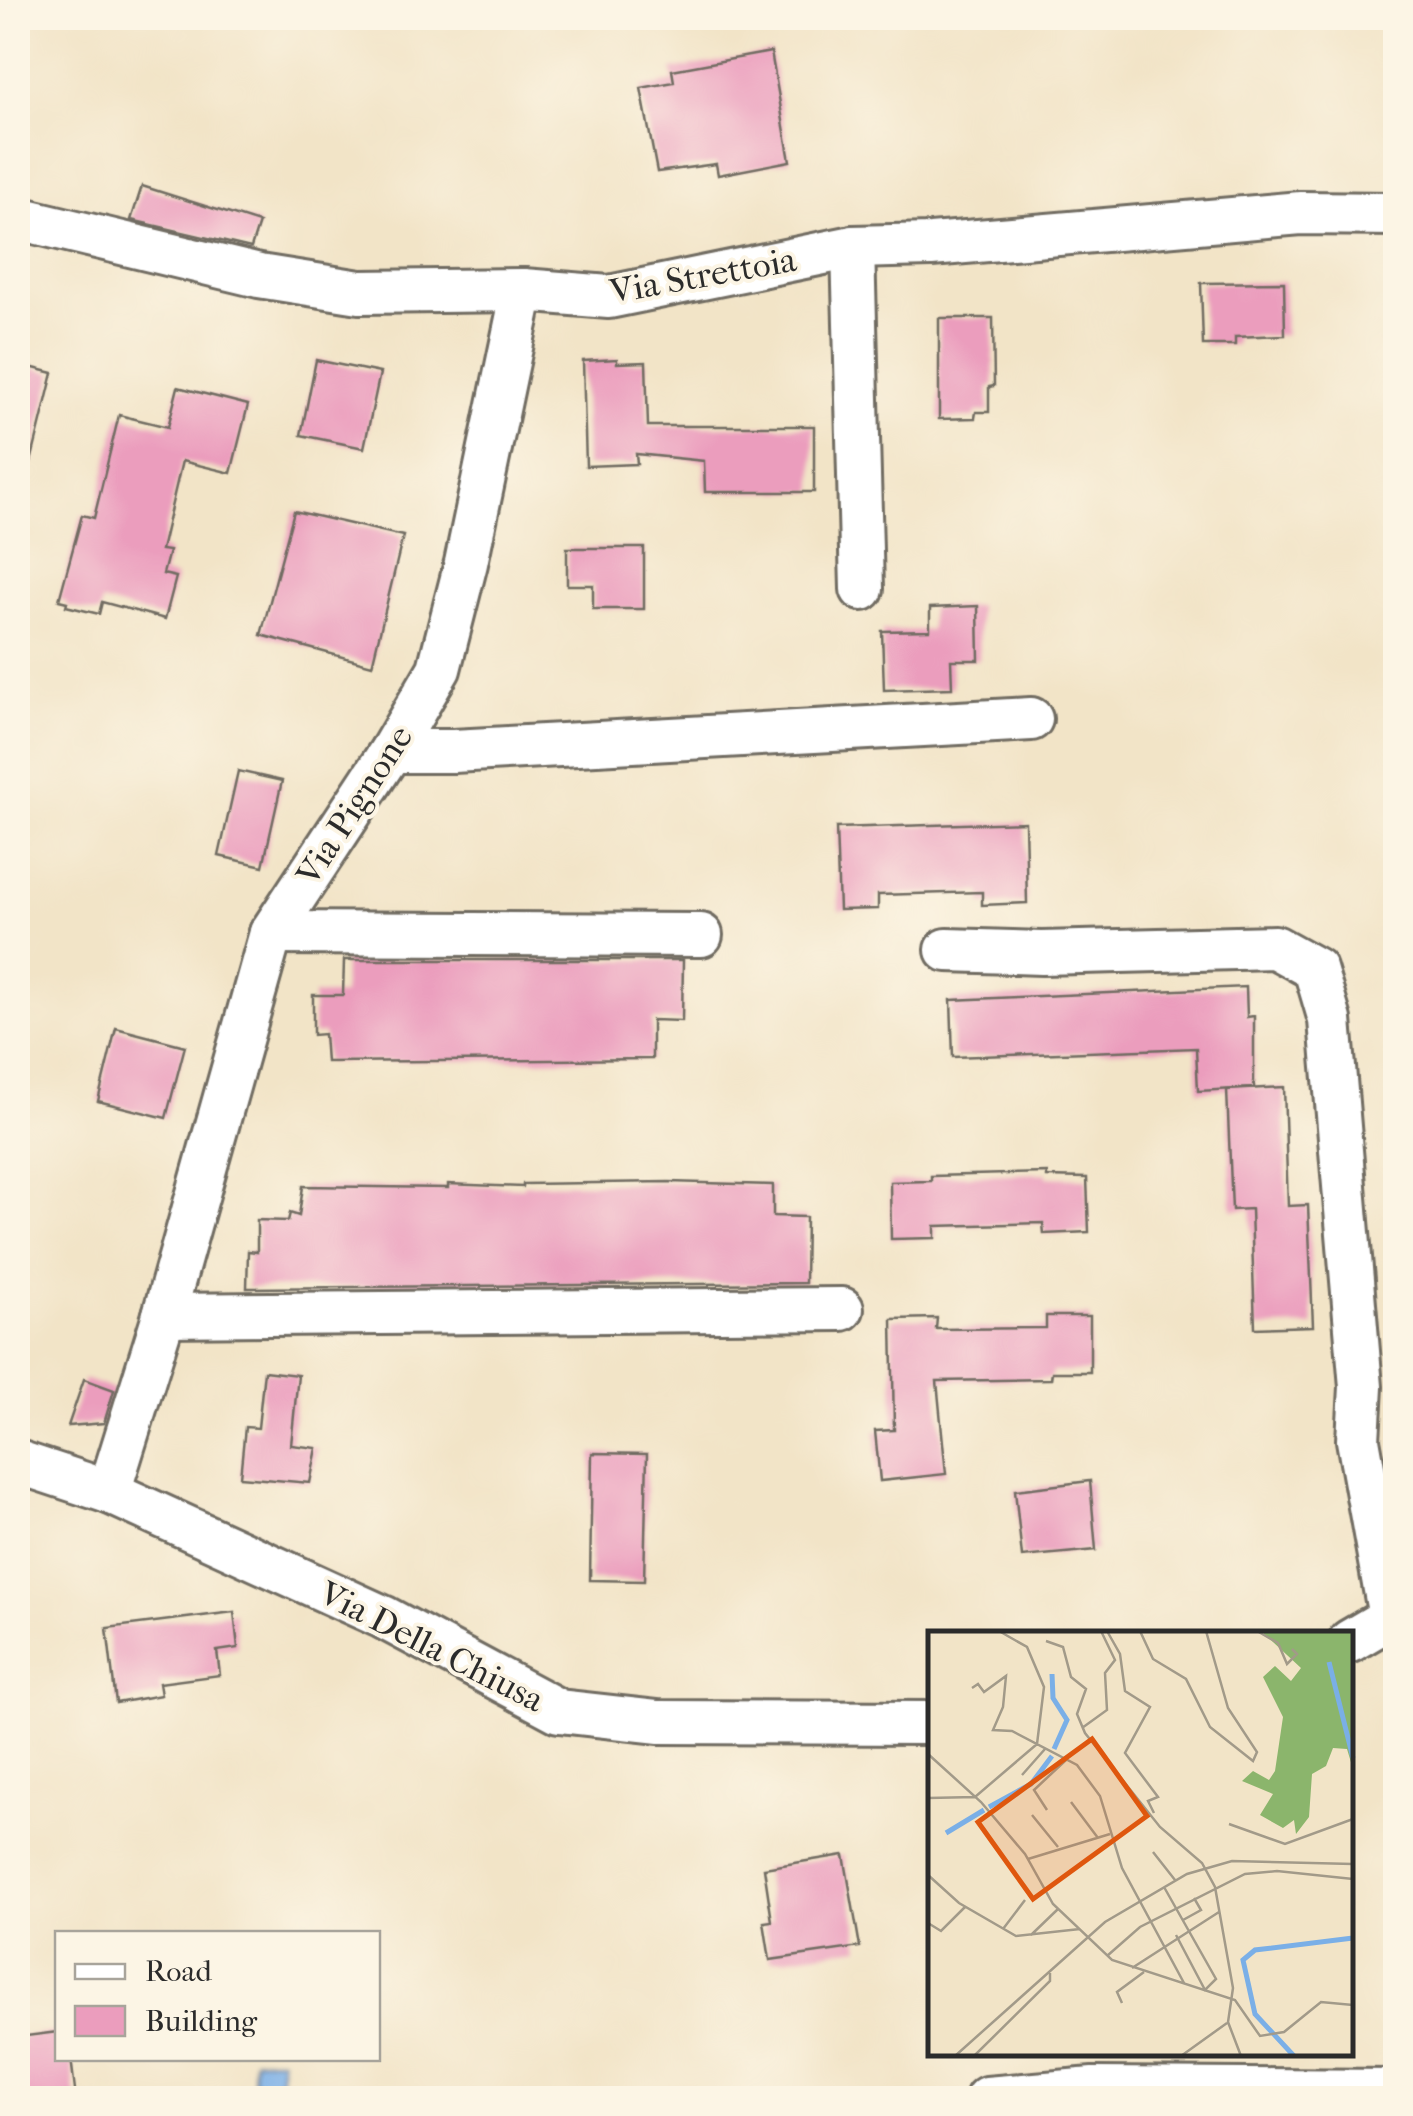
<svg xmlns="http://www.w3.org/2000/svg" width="1413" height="2116" viewBox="0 0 1413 2116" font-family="'IM FELL French Canon',serif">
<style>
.water{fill:#7aafe7;stroke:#526d89;stroke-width:2.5}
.building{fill:#eb9dbd}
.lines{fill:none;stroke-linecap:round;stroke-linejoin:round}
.minor-casing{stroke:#716c62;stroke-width:48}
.minor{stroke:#fff;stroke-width:42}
.labels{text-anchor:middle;stroke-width:8;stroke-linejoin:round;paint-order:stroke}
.street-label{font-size:35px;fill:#2b2b2b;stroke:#fcf5e5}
.inset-river{fill:none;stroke:#7aafe7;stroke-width:5}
.inset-road{fill:none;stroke:#a29a89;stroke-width:2.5}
.view{fill:#df570e;fill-opacity:0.15;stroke:#df570e;stroke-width:5}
.inset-edge{fill:none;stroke:#2b2b2b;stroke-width:5}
</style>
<rect width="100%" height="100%" fill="#fcf5e5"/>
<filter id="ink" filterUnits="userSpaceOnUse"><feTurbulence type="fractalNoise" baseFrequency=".01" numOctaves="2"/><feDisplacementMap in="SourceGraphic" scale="20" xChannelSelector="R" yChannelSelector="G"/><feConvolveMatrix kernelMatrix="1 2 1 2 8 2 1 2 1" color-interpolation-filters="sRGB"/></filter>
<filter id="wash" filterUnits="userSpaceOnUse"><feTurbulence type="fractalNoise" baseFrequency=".0048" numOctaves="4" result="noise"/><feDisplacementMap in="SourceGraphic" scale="40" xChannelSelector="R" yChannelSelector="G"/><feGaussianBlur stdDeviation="2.25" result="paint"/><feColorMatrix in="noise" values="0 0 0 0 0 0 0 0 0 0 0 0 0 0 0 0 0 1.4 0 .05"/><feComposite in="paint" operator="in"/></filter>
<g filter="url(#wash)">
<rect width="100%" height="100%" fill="#f2e4c7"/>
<path class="water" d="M254 2059H281V2083H253Z"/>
<g id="blocks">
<g class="building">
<path d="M771 52 790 161 718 175 716 164 657 172 641 88 674 82 672 70Z"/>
<path d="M142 186 259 223 251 248 131 220Z"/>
<path d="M1284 282 1285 335 1235 337V345H1203L1201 283Z"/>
<path d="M939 318H993L994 386 989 387V412H976L975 418 939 419Z"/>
<path d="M617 359V363L646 362 648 426H814V492H705L704 461 636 454 637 464 586 466 583 361Z"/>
<path d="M316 360 380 373 364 448 301 435Z"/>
<path d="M18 364 53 373 30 466 18 465Z"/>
<path d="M178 387 248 405 231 473 182 461 161 550 169 551 163 574 176 577 165 619 102 602 99 614 66 606 67 602 59 600 82 515 94 518 119 415 168 427Z"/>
<path d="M294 511 403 536 372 665 261 635Z"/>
<path d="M567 548H644V609H593V585H567Z"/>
<path d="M978 606 979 660H951L952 688 884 690 882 631 930 630V608Z"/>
<path d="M238 771 282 781 263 866 219 856Z"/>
<path d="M1025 822 1027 903 982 905V892L878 895V909L839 910 836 828Z"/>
<path d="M344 960H683L682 1021 652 1020V1059L326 1062 324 1034 313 1035V995H343Z"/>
<path d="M1246 987 1247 1017 1254 1016V1088L1198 1091 1196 1048 953 1057 951 1000Z"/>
<path d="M116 1028 185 1046 166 1118 98 1101Z"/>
<path d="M1284 1087 1288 1206 1308 1205 1313 1326 1255 1328 1251 1209 1232 1210 1227 1090Z"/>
<path d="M1047 1173V1177L1087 1178 1089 1232 1044 1234 1043 1223 935 1226V1238L891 1239 890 1182 931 1181V1176Z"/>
<path d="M669 1182 773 1185V1216L806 1217 805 1283 247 1288 248 1251 257 1252V1220L288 1221 290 1213 299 1216 303 1186 448 1188V1184L523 1187V1184Z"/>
<path d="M1046 1316H1090V1372H1052L1051 1379 937 1381 946 1474 880 1481 875 1431 894 1430 892 1319 937 1318 936 1329 1046 1328Z"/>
<path d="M264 1371 298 1375 291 1445 317 1448 310 1483 240 1477 245 1427 258 1428Z"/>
<path d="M84 1379 114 1390 104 1423 68 1426Z"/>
<path d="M592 1453 647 1454 644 1581 590 1580Z"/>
<path d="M1090 1481 1096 1550 1022 1557 1015 1490Z"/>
<path d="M234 1612 238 1648 217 1651 220 1675 159 1683 161 1695 116 1703 107 1628Z"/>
<path d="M844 1855 860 1947 770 1960 764 1922 772 1921 764 1868Z"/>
<path d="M58 2032V2058H71L76 2098H18V2037Z"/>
</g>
</g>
</g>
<g filter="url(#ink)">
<use href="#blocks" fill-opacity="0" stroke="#716c62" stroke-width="2.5"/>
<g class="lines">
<defs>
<g id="minor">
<path d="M18 218 259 276 360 292 523 290 609 297 853 247 931 245 1301 213 1396 214"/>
<path d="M853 247 862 589"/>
<path d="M391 751H453L1031 719"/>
<path d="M271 933 701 935"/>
<path d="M947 950 1042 953 1275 947 1315 969 1330 1020 1361 1387 1358 1440 1390 1617"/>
<path d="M164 1315 842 1309"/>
<path d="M18 1462 109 1492 383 1617 559 1711 658 1722 931 1723"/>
<path d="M109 1492 164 1315 271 933 391 751 439 669 466 563 523 290"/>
<path d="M1350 1641 1396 1614"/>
<path d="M987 2098 1093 2089 1396 2091"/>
</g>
</defs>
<use href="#minor" class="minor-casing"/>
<use href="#minor" class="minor"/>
</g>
</g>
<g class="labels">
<g class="street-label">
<text transform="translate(703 275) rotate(-10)" y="12">Via Strettoia</text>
<text transform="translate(354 805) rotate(-57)" y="12">Via Pignone</text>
<text transform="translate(432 1646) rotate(27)" y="12">Via Della Chiusa</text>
</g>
</g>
<g transform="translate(928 1631)">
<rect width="425" height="425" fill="#f2e4c7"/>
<path d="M333 0H425V138L419 118 405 117 398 135 384 143 381 186 368 203 366 189 355 197 332 184 345 163 314 150 325 140 341 149 347 140 355 86 335 46 347 35 363 50 373 37Z" fill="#8bb56c"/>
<path class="inset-river" d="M401 31 425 127M124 43 125 67 139 89 126 118M61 176 103 153 124 125M18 202 56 179M366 425 327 383 315 329 327 319 425 307"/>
<path class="inset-road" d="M179 0 192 23 197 60 222 76 197 122 230 166 220 170 226 182M212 0 225 28 258 48 282 96 325 130 329 121 300 77 278 0M329 0 350 12 359 33 369 23 364 18M118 10 135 16 143 46 158 58 149 83 157 102 232 196 274 232 287 256 305 357 300 391 313 425M44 57 50 53 56 61 78 45 75 76 65 99 84 100 149 134 172 165 194 237 256 352M154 97 179 79 177 42 187 29 173 0M0 123 53 171 97 223 125 273 184 329 307 369 332 405 356 401 393 371 425 374M94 144 117 118M0 167 47 166 109 113 116 56 99 16 71 0M143 171 170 207M119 179 106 159 138 129M104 184 130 216M301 193 357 213 425 188M225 221 247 249M100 228 182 203M0 244 31 272 88 305 152 298M236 256 288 348 277 359 248 304M255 289 273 279 266 267M0 292 13 300 37 276M75 298 97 269M103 304 130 278M179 325 212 296 317 243 349 240 425 248M204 337 291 281M194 372 189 361 216 341M27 425 177 291 259 243 304 230 425 233M46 425 122 350V342M253 425 299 392"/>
<path class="view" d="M164 108 219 185 105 268 50 191Z"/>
<rect width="425" height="425" class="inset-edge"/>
</g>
<rect width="1413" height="2116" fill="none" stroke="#fcf5e5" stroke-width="60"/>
<rect x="55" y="1931" width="325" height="130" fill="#fcf5e5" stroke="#a8a49b" stroke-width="2.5"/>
<rect x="75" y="1964" width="50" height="15" fill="#ffffff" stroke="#a8a49b" stroke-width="2.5"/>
<text x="145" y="1981" font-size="30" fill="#2b2b2b">Road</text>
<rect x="75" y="2006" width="50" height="30" fill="#eb9dbd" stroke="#a8a49b" stroke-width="2.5"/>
<text x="145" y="2031" font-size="30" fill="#2b2b2b">Building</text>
</svg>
